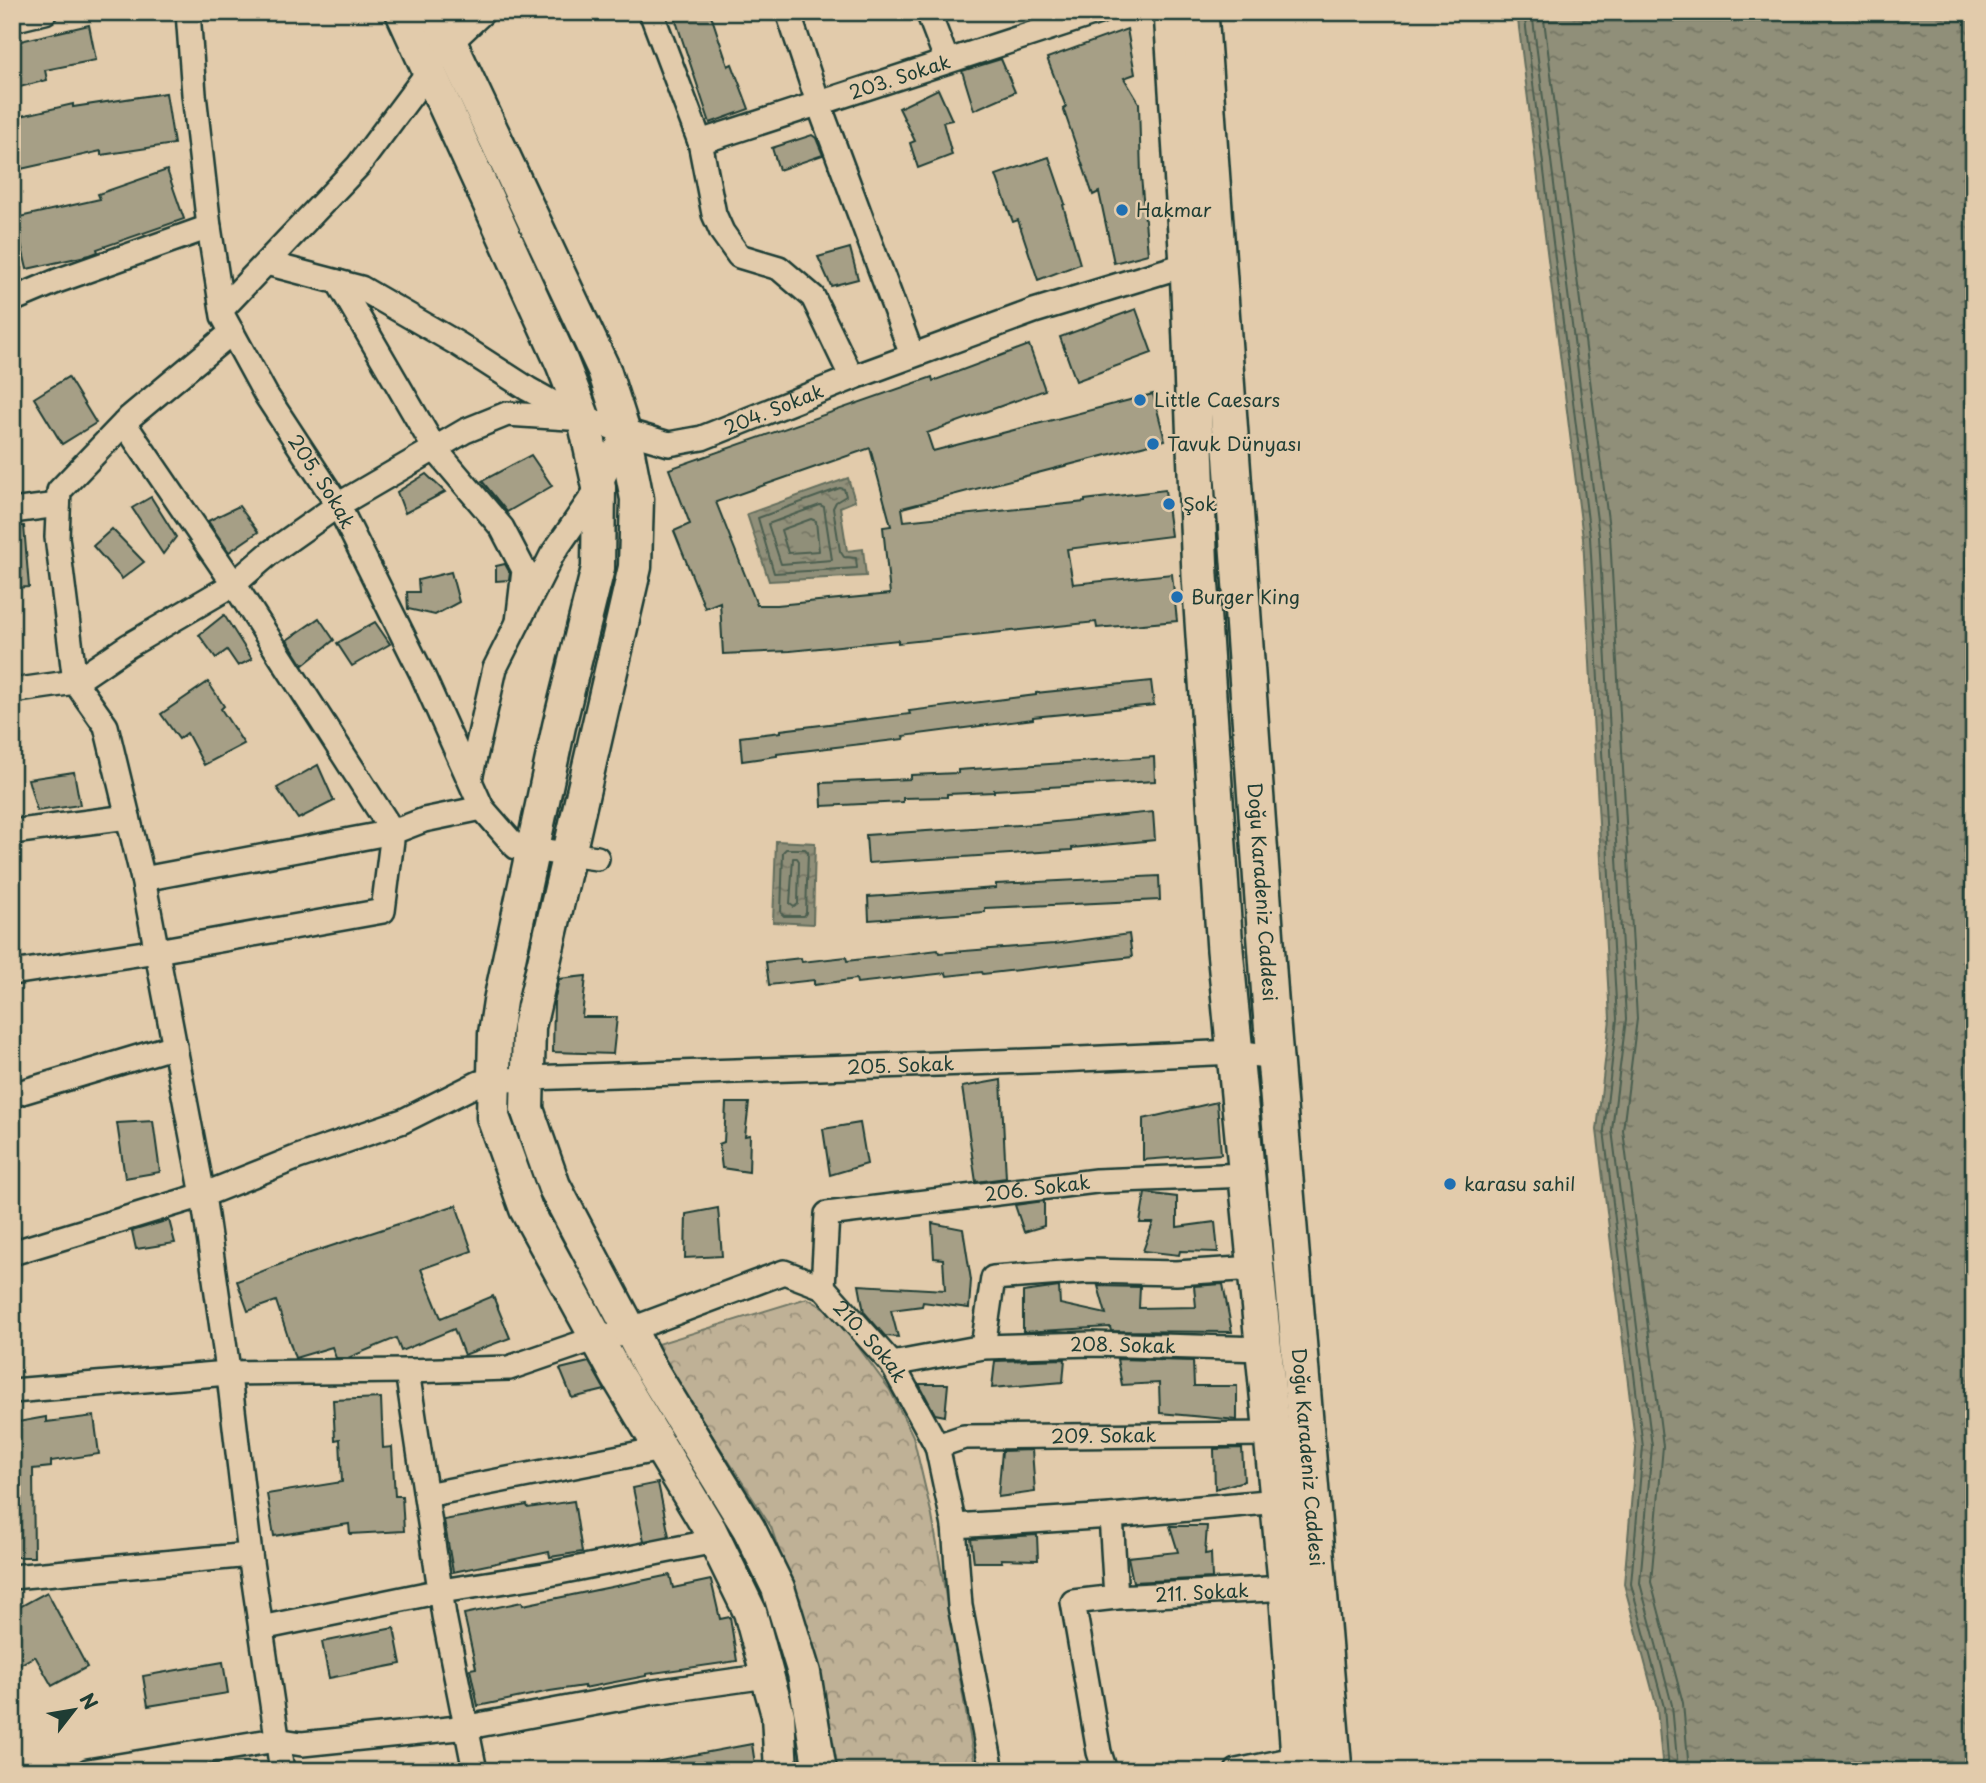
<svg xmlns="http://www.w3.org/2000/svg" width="1986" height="1783" viewBox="0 0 1986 1783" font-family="'Playpen Sans',sans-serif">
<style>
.forest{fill:url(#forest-crowns);stroke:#6f7765;stroke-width:2}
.water{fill:url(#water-ripples);stroke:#636e5d;stroke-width:2}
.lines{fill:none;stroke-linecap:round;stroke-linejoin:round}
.shore{stroke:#4c5e50;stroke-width:2}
.building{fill:#a69f86;stroke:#1f3d34;stroke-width:2;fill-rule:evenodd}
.street-casing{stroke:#1f3d34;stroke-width:28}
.secondary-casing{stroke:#1f3d34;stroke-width:37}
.primary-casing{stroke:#1f3d34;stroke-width:40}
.street{stroke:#e2cbab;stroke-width:23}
.secondary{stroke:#e2cbab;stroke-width:32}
.primary{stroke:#e2cbab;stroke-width:35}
.poi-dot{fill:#1f6fb2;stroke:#e2cbab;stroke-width:2.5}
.labels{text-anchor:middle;stroke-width:5;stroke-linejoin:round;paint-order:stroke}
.street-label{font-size:19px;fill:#1f3d34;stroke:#e2cbab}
.poi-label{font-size:19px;fill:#1f3d34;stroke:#e2cbab;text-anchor:start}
</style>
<defs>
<pattern id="forest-crowns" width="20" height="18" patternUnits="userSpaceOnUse" patternTransform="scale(1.75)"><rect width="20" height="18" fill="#bfb196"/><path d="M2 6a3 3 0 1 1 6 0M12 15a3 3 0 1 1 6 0" fill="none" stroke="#9b917b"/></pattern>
<pattern id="water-ripples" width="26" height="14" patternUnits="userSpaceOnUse" patternTransform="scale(1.75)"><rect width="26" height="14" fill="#908f79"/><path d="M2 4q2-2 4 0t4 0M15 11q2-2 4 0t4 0" fill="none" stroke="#757664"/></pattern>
</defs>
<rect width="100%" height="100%" fill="#e2cbab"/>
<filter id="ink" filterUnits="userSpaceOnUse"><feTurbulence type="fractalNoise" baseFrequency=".0143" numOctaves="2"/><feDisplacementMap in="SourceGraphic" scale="14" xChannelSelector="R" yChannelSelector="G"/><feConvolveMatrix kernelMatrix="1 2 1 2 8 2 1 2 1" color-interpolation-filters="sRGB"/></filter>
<g filter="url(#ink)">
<path class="forest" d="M807 1298 829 1311 843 1326 890 1390 913 1436 932 1516 976 1771H832L814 1656 771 1527 654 1345Z"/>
<g class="water">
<path d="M1517 12H1974V1771H1663L1657 1708 1624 1584 1636 1448 1597 1130 1610 1019 1583 538Z"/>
<path d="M848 478 855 501 840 507 847 551 863 549 866 576 769 581 747 514Z"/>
<path d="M776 841 815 843 813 924 773 922Z"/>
</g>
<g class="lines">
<g class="shore">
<path d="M1524 12 1590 537 1617 1019 1604 1130 1643 1447 1631 1584 1664 1707 1669 1771"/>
<path d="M1532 12 1599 536 1626 1019 1612 1130 1652 1446 1640 1583 1672 1705 1678 1771"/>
<path d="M1543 12 1610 536 1637 1019 1623 1130 1663 1446 1651 1582 1683 1703 1689 1771"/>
<path d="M840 488 844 489 846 496 836 502 833 508 840 551 844 557 856 558 857 568 774 573 758 518Z"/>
<path d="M820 505 824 507 832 560 781 564 768 524Z"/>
<path d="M811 519 816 521 819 551 788 553 781 530Z"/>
<path d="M786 849H805L808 852 806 913 804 916H784L781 913 783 852Z"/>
<path d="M793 858H797L799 861 798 904 794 907 790 904Z"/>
</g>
</g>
<g class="building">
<path d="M673 12H710L728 66 732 64 749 109 710 123Z"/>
<path d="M89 25 96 60 45 70 47 80 12 89V43Z"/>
<path d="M1127 29 1135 74 1124 78 1139 103 1141 176 1148 254 1114 263 1099 192 1093 195 1063 108 1066 107 1047 58Z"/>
<path d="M1001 59 1015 92 974 110 962 71Z"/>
<path d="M938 89 952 120 943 122 952 155 918 168 910 143 915 141 899 108Z"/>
<path d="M166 93 174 144 101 155V151L12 171V118L73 104V107Z"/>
<path d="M812 135 816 138 823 155 779 170 772 148Z"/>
<path d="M1049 157 1065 204 1063 205 1080 264 1038 280 1018 220 1013 222 996 175Z"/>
<path d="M167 170 184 219 97 249 98 252 90 255 27 269 15 218 100 199 98 194Z"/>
<path d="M850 248 858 279 831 286 818 257Z"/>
<path d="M1136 309 1152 353 1076 381 1060 337Z"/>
<path d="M1029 345 1045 390 927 433 933 451 1153 394 1165 440 902 508 904 521 1085 502V500L1165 490 1171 536 1067 549 1073 584 1172 574 1177 621 1097 628 1096 622 898 643V640L790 651 723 654 720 602 705 608 674 531 690 524 669 469 932 377 933 381ZM870 448 891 526 883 527 890 594 777 605H757L716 502Z"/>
<path d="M68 377 96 423 62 444 34 398Z"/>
<path d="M531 455 552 486 507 512 482 481Z"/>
<path d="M426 474 445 492 405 513 397 492Z"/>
<path d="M151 497 176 537 163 554 132 508Z"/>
<path d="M239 506 258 532 229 552 208 521Z"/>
<path d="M12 526H24L29 587 12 588Z"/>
<path d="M112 529 144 562 122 579 93 546Z"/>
<path d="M505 564 510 573 509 580 496 581V566Z"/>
<path d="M451 572 459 602 435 615 408 609 407 592H419L418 580Z"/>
<path d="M224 615 252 659 238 666 227 650 216 658 199 635Z"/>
<path d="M319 618 334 640 303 665 287 640Z"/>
<path d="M375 622 390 644 352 666 337 643Z"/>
<path d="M1151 681 1154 705 1033 717V719L903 736 904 739 777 754V756L742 761 740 737 781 732V730L910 714 909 711 1036 695V693Z"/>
<path d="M208 682 224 706 221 709 244 744 204 765 187 733 179 739 161 714Z"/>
<path d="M1154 757 1155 781 994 790V792L947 794V797L903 798V802L822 806 821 783 911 779V775L958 773V770Z"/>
<path d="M318 765 334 801 298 819 277 788Z"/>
<path d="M74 772 80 805 37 811 28 779Z"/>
<path d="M1153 812 1155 840 1072 848V850L868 863 866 835 1035 824Z"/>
<path d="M1159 876 1160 900 985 908V912L869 920 868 897 996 888V884Z"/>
<path d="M1129 934 1132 957 983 974 982 972 947 976 946 973 857 983 856 979 814 985V980L769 985 766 962 801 958 802 962 846 957 847 961 938 950 939 953 1054 944Z"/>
<path d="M586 976 582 1017H617L613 1054 553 1052 554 1002 559 979Z"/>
<path d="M1001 1080 1006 1178 976 1182 962 1087Z"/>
<path d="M1217 1102 1221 1154 1143 1160V1119Z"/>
<path d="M726 1103H749L745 1136 750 1135 749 1172 722 1168 719 1144 724 1142Z"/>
<path d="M153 1121 160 1172 125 1178 117 1123Z"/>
<path d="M860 1123 867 1164 830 1175 823 1129Z"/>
<path d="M1145 1193 1177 1197V1227L1215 1222 1218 1252 1180 1251 1179 1255 1143 1251 1153 1223H1140Z"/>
<path d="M1044 1201V1226L1024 1232 1015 1205Z"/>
<path d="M456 1205 472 1251 421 1269 441 1318 493 1296 510 1338 464 1355 454 1329 401 1351 396 1338 348 1358H336L332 1347 295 1358 276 1301 248 1311 237 1281 307 1254Z"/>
<path d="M718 1208 722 1256 685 1258 686 1214Z"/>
<path d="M169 1220 175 1243 136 1249 132 1231Z"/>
<path d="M932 1223 963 1229 971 1280 969 1308 923 1302 922 1306 891 1310 898 1337 885 1336 864 1312 859 1285 945 1290 943 1259 934 1258Z"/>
<path d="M1223 1284 1232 1332 1111 1331 1110 1327 1023 1332V1292L1059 1287 1060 1304 1106 1314 1098 1286 1140 1287 1139 1308 1196 1307 1194 1286Z"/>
<path d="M1065 1359 1063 1382 992 1388 995 1361Z"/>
<path d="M1117 1359 1193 1361 1194 1386H1237V1420L1160 1413 1159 1383 1122 1385Z"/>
<path d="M589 1362 605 1390 572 1398 560 1369Z"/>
<path d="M919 1384H948L945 1416 935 1414Z"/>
<path d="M381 1398 383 1448 392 1447 395 1496H402L404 1531 350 1534 349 1524 274 1536 267 1494 342 1482 340 1439 335 1440 333 1400Z"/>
<path d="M94 1416 99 1454 51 1461V1467L33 1469 34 1557H12V1423L46 1417V1422Z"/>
<path d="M1242 1448 1244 1481 1215 1489 1214 1449Z"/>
<path d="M1032 1450 1035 1492 998 1497 1002 1451Z"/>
<path d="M658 1483 669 1536 644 1541 633 1488Z"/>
<path d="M574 1501 582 1552 550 1557 549 1552 453 1572 444 1520 527 1505 528 1508Z"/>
<path d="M1170 1526H1207L1205 1554 1211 1553 1212 1578 1133 1582 1128 1557 1178 1552Z"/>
<path d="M1037 1535 1038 1560 1001 1559 1002 1562H974L971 1539Z"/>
<path d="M670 1575 673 1588 711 1580 720 1619 730 1617 737 1661 646 1674V1676L584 1688V1686L550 1691 478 1706 470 1669 476 1668 464 1614 522 1602 523 1605Z"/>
<path d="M47 1592 87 1667 52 1686 35 1656 12 1669V1611Z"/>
<path d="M394 1628 401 1664 329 1678 322 1642Z"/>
<path d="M223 1662 228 1693 148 1706 143 1676Z"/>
<path d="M752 1744 756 1771H644V1764Z"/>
</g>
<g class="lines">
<defs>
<g id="street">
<path id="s1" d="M188 12 194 94 209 227 223 316 266 395 338 505 422 674 482 808 516 847 597 858"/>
<path d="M651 12 700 142 714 214 722 232 739 256 779 268 813 297 852 378"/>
<path d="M788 12 818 102 912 355"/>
<path d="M928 12 947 61"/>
<path d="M12 20 45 12"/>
<path id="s2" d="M700 142 1099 12"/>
<path d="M266 263 361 288 458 344 528 389 575 415"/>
<path d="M338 282 435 449 502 528 524 570 518 622"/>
<path d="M12 300 57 281 209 227"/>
<path d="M222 309 358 166 450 43 483 12"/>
<path d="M124 423 234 584 393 832 143 879 106 726 75 682 57 537 59 491 130 417 232 332"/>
<path d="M12 511 58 505"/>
<path id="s3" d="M12 691 75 682 128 646 234 584 270 553 338 505 465 431 507 414 584 419 669 444 702 438 852 378 1034 311 1188 264 1201 263"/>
<path d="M470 779 495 668 552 555 599 487 624 432"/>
<path d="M12 832 128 817"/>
<path d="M143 879 203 1195 230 1384 250 1555 282 1771"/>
<path d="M12 973 157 951 383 911 393 832 424 820 482 808"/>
<path d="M12 1095 175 1046"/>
<path id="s4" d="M12 1253 203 1195 298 1157 403 1121 479 1083 528 1078 1057 1060 1235 1052 1275 1057"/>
<path id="s5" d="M823 1287 827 1214 1096 1181 1247 1175"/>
<path id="s6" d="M983 1347 1093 1344 1263 1349"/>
<path d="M892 1364 983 1347 993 1278 1089 1271 1176 1273 1256 1268"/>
<path d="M407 1371 444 1616 475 1771"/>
<path id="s7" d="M12 1391 228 1373 407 1371 509 1368 585 1342 616 1335 784 1272 823 1287 892 1364 937 1446 954 1526 960 1606 992 1771"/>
<path id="s8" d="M937 1446 964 1437 1271 1434"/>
<path d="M426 1495 661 1449"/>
<path d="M954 1526 1111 1516 1278 1501"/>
<path d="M12 1577 250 1555"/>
<path id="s9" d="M1116 1597 1287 1588"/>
<path d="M261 1628 441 1591 544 1575 715 1541"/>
<path d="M88 1771 276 1740 302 1744 468 1727 654 1692 767 1676"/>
<path d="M1105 1771 1099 1752 1073 1602 1116 1597 1111 1516"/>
<path d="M1237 1771 1299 1758"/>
</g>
<g id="secondary">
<path d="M402 12 562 363 584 419 599 487 598 568 559 726 500 1001 495 1034 493 1117 526 1209 618 1377 710 1530 750 1612 778 1715 781 1771"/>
<path d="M436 12 604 370 624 432 637 499 635 567 529 1027 527 1109 554 1186 649 1366 749 1529 778 1588 804 1673 820 1771"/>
</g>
<g id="primary">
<path d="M1172 12 1188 264 1200 576 1225 950 1288 1601 1300 1771"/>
<path id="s10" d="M1200 12 1270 998 1334 1771"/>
</g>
</defs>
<use href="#street" class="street-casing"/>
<use href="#secondary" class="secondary-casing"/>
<use href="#primary" class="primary-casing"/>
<use href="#street" class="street"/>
<use href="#secondary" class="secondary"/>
<use href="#primary" class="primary"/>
</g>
</g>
<g class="poi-dot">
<circle cx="1122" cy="210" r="7"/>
<circle cx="1140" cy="400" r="7"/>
<circle cx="1153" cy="444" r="7"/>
<circle cx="1169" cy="504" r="7"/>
<circle cx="1177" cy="597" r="7"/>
<circle cx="1450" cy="1184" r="7"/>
</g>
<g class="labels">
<g class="street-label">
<text dy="7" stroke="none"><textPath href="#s2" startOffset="210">203. Sokak</textPath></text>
<text dy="7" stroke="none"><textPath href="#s3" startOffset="850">204. Sokak</textPath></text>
<text dy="7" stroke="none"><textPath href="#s1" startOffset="499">205. Sokak</textPath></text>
<text dy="7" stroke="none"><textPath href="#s10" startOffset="882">Doğu Karadeniz Caddesi</textPath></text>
<text dy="7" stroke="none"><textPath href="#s4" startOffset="920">205. Sokak</textPath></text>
<text dy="7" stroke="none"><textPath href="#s5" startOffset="285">206. Sokak</textPath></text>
<text dy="7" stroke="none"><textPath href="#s7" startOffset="903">210. Sokak</textPath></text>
<text dy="7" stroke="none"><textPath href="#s6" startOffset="140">208. Sokak</textPath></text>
<text dy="7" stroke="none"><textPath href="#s8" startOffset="168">209. Sokak</textPath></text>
<text dy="7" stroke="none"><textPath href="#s10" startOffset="1449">Doğu Karadeniz Caddesi</textPath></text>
<text dy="7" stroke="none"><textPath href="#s9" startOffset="86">211. Sokak</textPath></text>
</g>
<g class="poi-label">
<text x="1136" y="217">Hakmar</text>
<text x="1154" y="407">Little Caesars</text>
<text x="1167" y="451">Tavuk Dünyası</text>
<text x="1183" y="511">Şok</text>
<text x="1191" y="604">Burger King</text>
<text x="1464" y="1191">karasu sahil</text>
</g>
</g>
<rect width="1986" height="1783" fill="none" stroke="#e2cbab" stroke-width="42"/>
<rect x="21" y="21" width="1944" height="1741" fill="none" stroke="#1f3d34" stroke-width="2.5" filter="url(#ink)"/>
<g transform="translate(74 1710) rotate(59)" stroke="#e2cbab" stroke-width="5" paint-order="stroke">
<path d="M0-5L12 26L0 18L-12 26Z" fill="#1f3d34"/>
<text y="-10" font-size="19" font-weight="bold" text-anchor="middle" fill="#1f3d34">N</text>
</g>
</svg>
